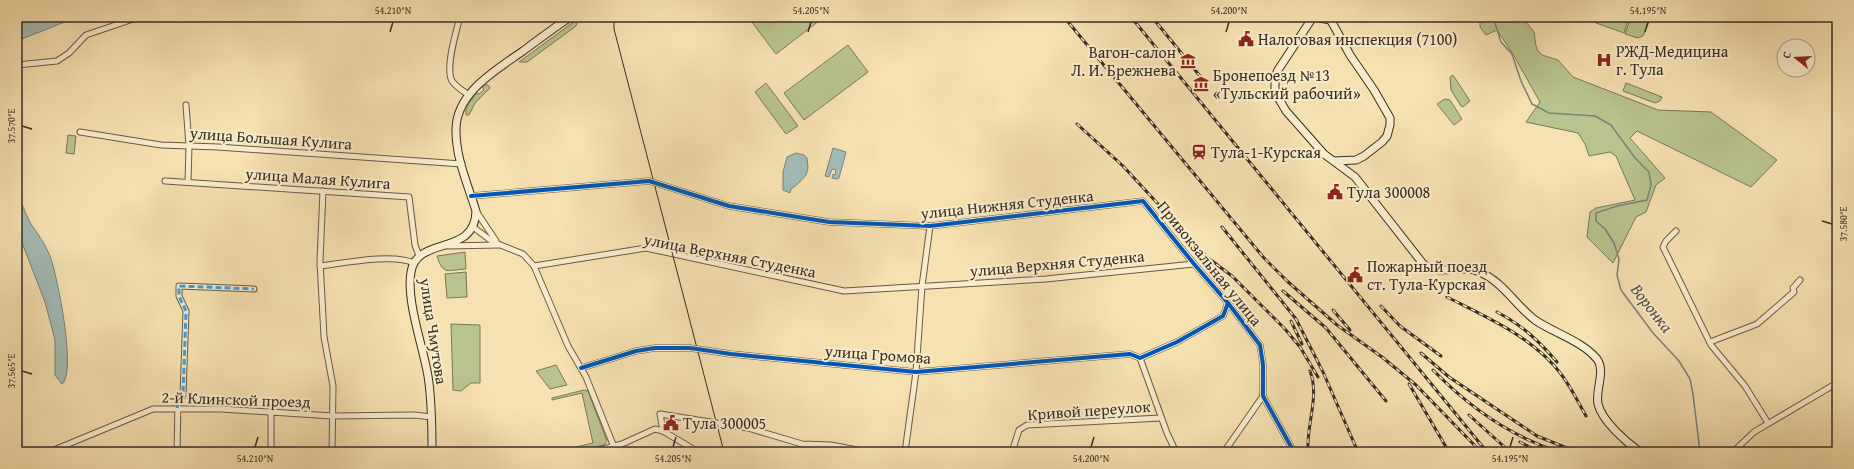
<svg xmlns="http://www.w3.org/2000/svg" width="1854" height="469" viewBox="0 0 1854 469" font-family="'Gentium Book Plus',serif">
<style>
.green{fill:#b9c38d;stroke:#797858}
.water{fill:#a2bbb7;stroke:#78837c}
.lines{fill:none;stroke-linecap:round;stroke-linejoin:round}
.stream{stroke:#78837c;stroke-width:1.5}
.street-casing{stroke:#685b46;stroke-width:7}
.secondary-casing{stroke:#392e23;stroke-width:9}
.street{stroke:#f9eccc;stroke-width:5}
.secondary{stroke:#f9eccc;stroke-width:7}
.tram{stroke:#392e23;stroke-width:1}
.rail-casing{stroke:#392e23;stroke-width:3}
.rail{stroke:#f9eccc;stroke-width:1.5;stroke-dasharray:4.5;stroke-linecap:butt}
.quiet{stroke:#3e9de0;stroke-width:3;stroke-dasharray:6 3;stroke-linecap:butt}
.cycleway-casing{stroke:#f9eccc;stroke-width:6}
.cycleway{stroke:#0057b8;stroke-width:4}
.ticks{fill:none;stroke:#392e23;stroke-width:1.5}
.labels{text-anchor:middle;stroke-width:4;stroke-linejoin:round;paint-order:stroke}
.poi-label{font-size:16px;fill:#392e23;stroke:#f9eccc;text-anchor:start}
.street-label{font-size:16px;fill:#392e23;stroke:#f9eccc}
.water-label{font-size:17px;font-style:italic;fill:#535148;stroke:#f9eccc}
.neatline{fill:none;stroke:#392e23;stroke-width:1.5}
.ticks-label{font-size:10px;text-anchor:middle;fill:#392e23}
</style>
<rect width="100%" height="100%" fill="#f6e1b0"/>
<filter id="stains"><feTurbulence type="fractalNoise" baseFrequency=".005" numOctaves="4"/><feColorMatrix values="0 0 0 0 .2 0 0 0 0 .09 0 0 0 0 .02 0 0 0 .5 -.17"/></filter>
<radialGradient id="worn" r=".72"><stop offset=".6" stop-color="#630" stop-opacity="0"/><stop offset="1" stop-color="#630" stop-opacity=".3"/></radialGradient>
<g class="green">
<path d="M748 17H824L776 54Z"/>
<path d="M1480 17H1522L1534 32 1536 46 1538 51 1542 55 1558 60 1573 77 1658 110 1711 112 1777 160 1751 187 1637 131 1630 138 1665 178 1656 185 1646 212 1636 217 1613 263 1587 237 1590 212 1596 208 1635 200 1616 156 1610 152 1589 156 1585 144 1578 133 1526 122 1540 102 1513 54 1497 30 1486 35 1480 27Z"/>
<path d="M1591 17H1629L1624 33 1596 23Z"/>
<path d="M1631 17H1651L1643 36 1638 38 1625 34Z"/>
<path d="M579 18 576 26 527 62H519Z"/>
<path d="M848 45 868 72 804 120 784 93Z"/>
<path d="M1453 75 1470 101 1463 107 1461 106 1451 90 1450 77Z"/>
<path d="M766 83 798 126 786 134 755 92Z"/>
<path d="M1626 83 1662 97 1660 101 1655 103 1623 91Z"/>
<path d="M485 85H488L490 88 475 103 469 115H466C464 108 472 99 477 93L479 94 484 90 482 87Z"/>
<path d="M1445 99 1450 100 1462 119 1454 125 1437 104Z"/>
<path d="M68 135 76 136 74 154 66 153Z"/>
<path d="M465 252 466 269C448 270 443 276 437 256Z"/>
<path d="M466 272 467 297 447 298 445 274Z"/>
<path d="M451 324 480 325V383H471L461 391 453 390Z"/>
<path d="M556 365 567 385 550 389 536 371Z"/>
<path d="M584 390 588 391 607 441 604 445 570 452 568 449 593 443 582 393 552 400V398Z"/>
</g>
<g class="water">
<path d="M17 17H77L17 41Z"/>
<path d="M833 148 846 152 839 178 837 179 832 178 833 174 835 175 836 170 832 169 829 177 825 176Z"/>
<path d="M796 153 804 155 807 158 808 168 806 175C803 179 795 187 791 189L790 193 783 190V172L787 157Z"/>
<path d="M17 190C21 202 25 213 31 224 38 234 45 244 50 256 57 274 77 373 62 384L55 375V340L45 302 17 230Z"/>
</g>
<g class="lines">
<path class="stream" d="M1493 17 1501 42 1512 54 1521 81 1532 104 1549 113 1595 116 1611 125 1635 158 1649 172 1651 185 1647 200 1617 206 1596 213V221L1605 229 1614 243 1619 259 1617 275 1621 290 1653 333 1679 361 1690 379 1693 394 1700 452"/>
<defs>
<g id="street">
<path d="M460 17C456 32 445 68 452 81 456 87 463 91 469 95"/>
<path d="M17 65 57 61 69 53 86 35 139 17"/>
<path d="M186 105 189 146 188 182"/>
<path d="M80 132 161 145 218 147 462 164"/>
<path d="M165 181 409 197 415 245 419 256"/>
<path d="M323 191 320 261 324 337 333 386 332 452"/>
<path d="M471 196 649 181 729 206 829 222 930 226 1143 201 1194 264 1228 303 1260 345 1263 365V396L1294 452"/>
<path d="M476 211 496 241"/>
<path d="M473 227 493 242 523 254 534 266 568 346 586 377 614 447"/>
<path d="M1676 231 1666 241 1663 247 1711 345 1745 386 1768 423"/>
<path d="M447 246 499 245"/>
<path d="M320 266C344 263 393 253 414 263"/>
<path d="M534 266 646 248 844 291 1046 279 1194 264"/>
<path d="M1710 342 1757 324 1794 292 1793 288 1800 280"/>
<path d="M1140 358 1167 433 1176 452"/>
<path d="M581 368 636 351 655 348H690L731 354 916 372 1130 354 1140 358 1177 342 1223 316 1228 303"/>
<path d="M663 431 660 414 748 428 802 444 831 445 868 452"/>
<path d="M49 452 153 409H221L333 416 415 415 431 417"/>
<path d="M177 452 178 401 183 395 186 311 179 296V286L254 289"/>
<path d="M271 452V413"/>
<path d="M592 452 622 444 655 429 663 431 698 452"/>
<path d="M905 452 916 372 922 286 930 226"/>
<path d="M1012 452 1019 430 1027 425 1161 418"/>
<path d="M1224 452 1263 396"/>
<path d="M1733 452 1754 432 1837 383"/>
</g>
<g id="secondary">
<path d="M1313 17 1278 70 1275 77V92L1286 111 1324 154 1355 177 1424 265C1443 276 1459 264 1477 271 1502 280 1515 305 1535 320 1554 333 1582 341 1597 359 1606 371 1595 390 1598 404 1602 421 1626 442 1640 452"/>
<path d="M1315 17 1330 20"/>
<path d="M1329 17 1350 55 1374 90 1390 118V125L1387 136 1382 142 1364 156 1356 160 1334 161"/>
<path d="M432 452C432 427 432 401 428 376 423 346 406 301 411 272 417 235 475 257 476 211 468 185 456 159 456 131 455 93 496 70 523 51 539 39 554 28 570 17"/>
</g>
</defs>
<use href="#street" class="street-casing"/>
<use href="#secondary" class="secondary-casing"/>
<use href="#street" class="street"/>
<use href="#secondary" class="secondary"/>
<path class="tram" d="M614 17V29L724 452"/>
<defs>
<g id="rail">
<path d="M1064 17 1264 258 1287 281 1337 325 1382 357 1416 385 1481 452"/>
<path d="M1131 17 1487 452"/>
<path d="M1152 17 1204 81"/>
<path d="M1077 124 1123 166 1208 258 1232 276 1285 329 1300 347 1318 377"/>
<path d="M1222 227 1296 319 1323 372 1358 452"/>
<path d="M1283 291 1326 328 1386 401"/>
<path d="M1447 297C1486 317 1533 337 1561 374 1571 387 1578 402 1586 416"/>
<path d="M1381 306 1400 326 1441 356"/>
<path d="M1333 310 1350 330"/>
<path d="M1497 312C1523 326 1538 340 1557 362"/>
<path d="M1291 321 1302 344"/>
<path d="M1421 353 1449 377 1537 436 1577 452"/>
<path d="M1433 370C1469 407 1511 437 1560 452"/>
<path d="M1409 384 1449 452"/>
<path d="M1469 415 1510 452"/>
<path d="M1520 442 1539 452"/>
<path d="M1308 452C1306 425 1320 397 1310 371"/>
</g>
</defs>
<use href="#rail" class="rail-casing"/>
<use href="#rail" class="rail"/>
<path class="quiet" d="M177 408 179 399 183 395 186 311 179 296V286L254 289"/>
<defs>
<g id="cycleway">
<path d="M471 196 649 181 729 206 829 222 930 226 1143 201 1194 264 1228 303 1260 345 1263 365V396L1294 452"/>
<path d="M581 368 636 351 655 348H690L731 354 916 372 1130 354 1140 358 1177 342 1223 316 1228 303"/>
</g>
</defs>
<use href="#cycleway" class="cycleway-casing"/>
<use href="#cycleway" class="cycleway"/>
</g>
<path class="ticks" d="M390 32 393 22M808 32 811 22M1226 32 1229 22M1645 32 1648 22M22 126 32 129M1822 221 1832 224M22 371 32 374M255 447 258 437M673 447 676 437M1091 447 1094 437M1510 447 1513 437"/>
<defs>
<symbol id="civic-bare" viewBox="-9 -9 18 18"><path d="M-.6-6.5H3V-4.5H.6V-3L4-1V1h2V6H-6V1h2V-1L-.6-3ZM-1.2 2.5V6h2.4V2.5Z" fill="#8f2418" stroke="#f9eccc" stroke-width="2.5" paint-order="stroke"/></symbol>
<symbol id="hospital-bare" viewBox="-9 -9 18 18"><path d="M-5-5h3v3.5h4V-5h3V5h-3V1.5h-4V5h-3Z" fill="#8f2418" stroke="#f9eccc" stroke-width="2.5" paint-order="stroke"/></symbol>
<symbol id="museum-bare" viewBox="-9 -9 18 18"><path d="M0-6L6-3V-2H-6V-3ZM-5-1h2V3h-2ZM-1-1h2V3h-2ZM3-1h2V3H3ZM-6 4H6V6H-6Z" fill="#8f2418" stroke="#f9eccc" stroke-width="2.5" paint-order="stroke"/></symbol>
<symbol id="station-bare" viewBox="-9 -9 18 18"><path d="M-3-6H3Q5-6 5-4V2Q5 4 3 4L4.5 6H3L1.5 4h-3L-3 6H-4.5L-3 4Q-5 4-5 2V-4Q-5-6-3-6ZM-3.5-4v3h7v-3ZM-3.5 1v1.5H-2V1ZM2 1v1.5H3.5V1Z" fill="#8f2418" stroke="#f9eccc" stroke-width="2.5" paint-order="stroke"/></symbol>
</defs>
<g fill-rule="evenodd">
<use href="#civic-bare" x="1235" y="28" width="22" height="22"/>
<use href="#hospital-bare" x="1593" y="49" width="22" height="22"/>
<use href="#museum-bare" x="1177" y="50" width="22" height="22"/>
<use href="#museum-bare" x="1190" y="73" width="22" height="22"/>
<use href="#station-bare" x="1188" y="141" width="22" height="22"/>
<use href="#civic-bare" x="1324" y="181" width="22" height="22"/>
<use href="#civic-bare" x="1344" y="264" width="22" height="22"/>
<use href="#civic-bare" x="660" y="412" width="22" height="22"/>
</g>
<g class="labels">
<g class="poi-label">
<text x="1258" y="45">Налоговая инспекция (7100)</text>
<text x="1616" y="57">РЖД-Медицина<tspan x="1616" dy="18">г. Тула</tspan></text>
<text x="1176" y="58" text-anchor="end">Вагон-салон<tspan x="1176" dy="18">Л. И. Брежнева</tspan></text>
<text x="1213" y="81">Бронепоезд №13<tspan x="1213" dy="18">«Тульский рабочий»</tspan></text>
<text x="1211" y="158">Тула-1-Курская</text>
<text x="1347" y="198">Тула 300008</text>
<text x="1367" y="272">Пожарный поезд<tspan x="1367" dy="18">ст. Тула-Курская</tspan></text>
<text x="683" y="429">Тула 300005</text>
</g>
<g class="street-label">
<text transform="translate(271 138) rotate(4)" y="6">улица Большая Кулига</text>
<text transform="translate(318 178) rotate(4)" y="6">улица Малая Кулига</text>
<text transform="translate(1007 204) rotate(-6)" y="6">улица Нижняя Cтуденкa</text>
<text transform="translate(730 255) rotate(11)" y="6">улица Верхняя Студенка</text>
<text transform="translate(1057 263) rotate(-5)" y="6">улица Верхняя Cтуденка</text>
<text transform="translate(1210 263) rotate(51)" y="6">Привокзальная улица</text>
<text transform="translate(434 331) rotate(81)" y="6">улица Чмутова</text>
<text transform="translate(878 354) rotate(4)" y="6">улица Громова</text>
<text transform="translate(236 399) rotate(2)" y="6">2-й Клинской проезд</text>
<text transform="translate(1089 410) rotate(-4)" y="6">Кривой переулок</text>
</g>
<g class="water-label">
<text transform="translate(1652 308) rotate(52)" y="6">Воронка</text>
</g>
</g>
<rect width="1854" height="469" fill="none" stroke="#f6e1b0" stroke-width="44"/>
<g transform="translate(1796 58) rotate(288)"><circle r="19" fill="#f9eccc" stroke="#aca088"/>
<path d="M0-3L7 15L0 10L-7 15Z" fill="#8f2418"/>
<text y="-6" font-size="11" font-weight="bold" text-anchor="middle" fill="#392e23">С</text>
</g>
<rect x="22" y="22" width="1810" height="425" class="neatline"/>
<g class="ticks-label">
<text x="393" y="14">54.210°N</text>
<text x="811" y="14">54.205°N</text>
<text x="1229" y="14">54.200°N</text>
<text x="1648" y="14">54.195°N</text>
<text transform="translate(11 126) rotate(-90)" y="4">37.570°E</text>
<text transform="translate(1843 224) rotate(-90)" y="4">37.580°E</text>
<text transform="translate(11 371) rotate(-90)" y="4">37.565°E</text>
<text x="255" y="462">54.210°N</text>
<text x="673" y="462">54.205°N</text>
<text x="1091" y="462">54.200°N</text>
<text x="1510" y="462">54.195°N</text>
</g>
<rect width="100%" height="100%" filter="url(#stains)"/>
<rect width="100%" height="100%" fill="url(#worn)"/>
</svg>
